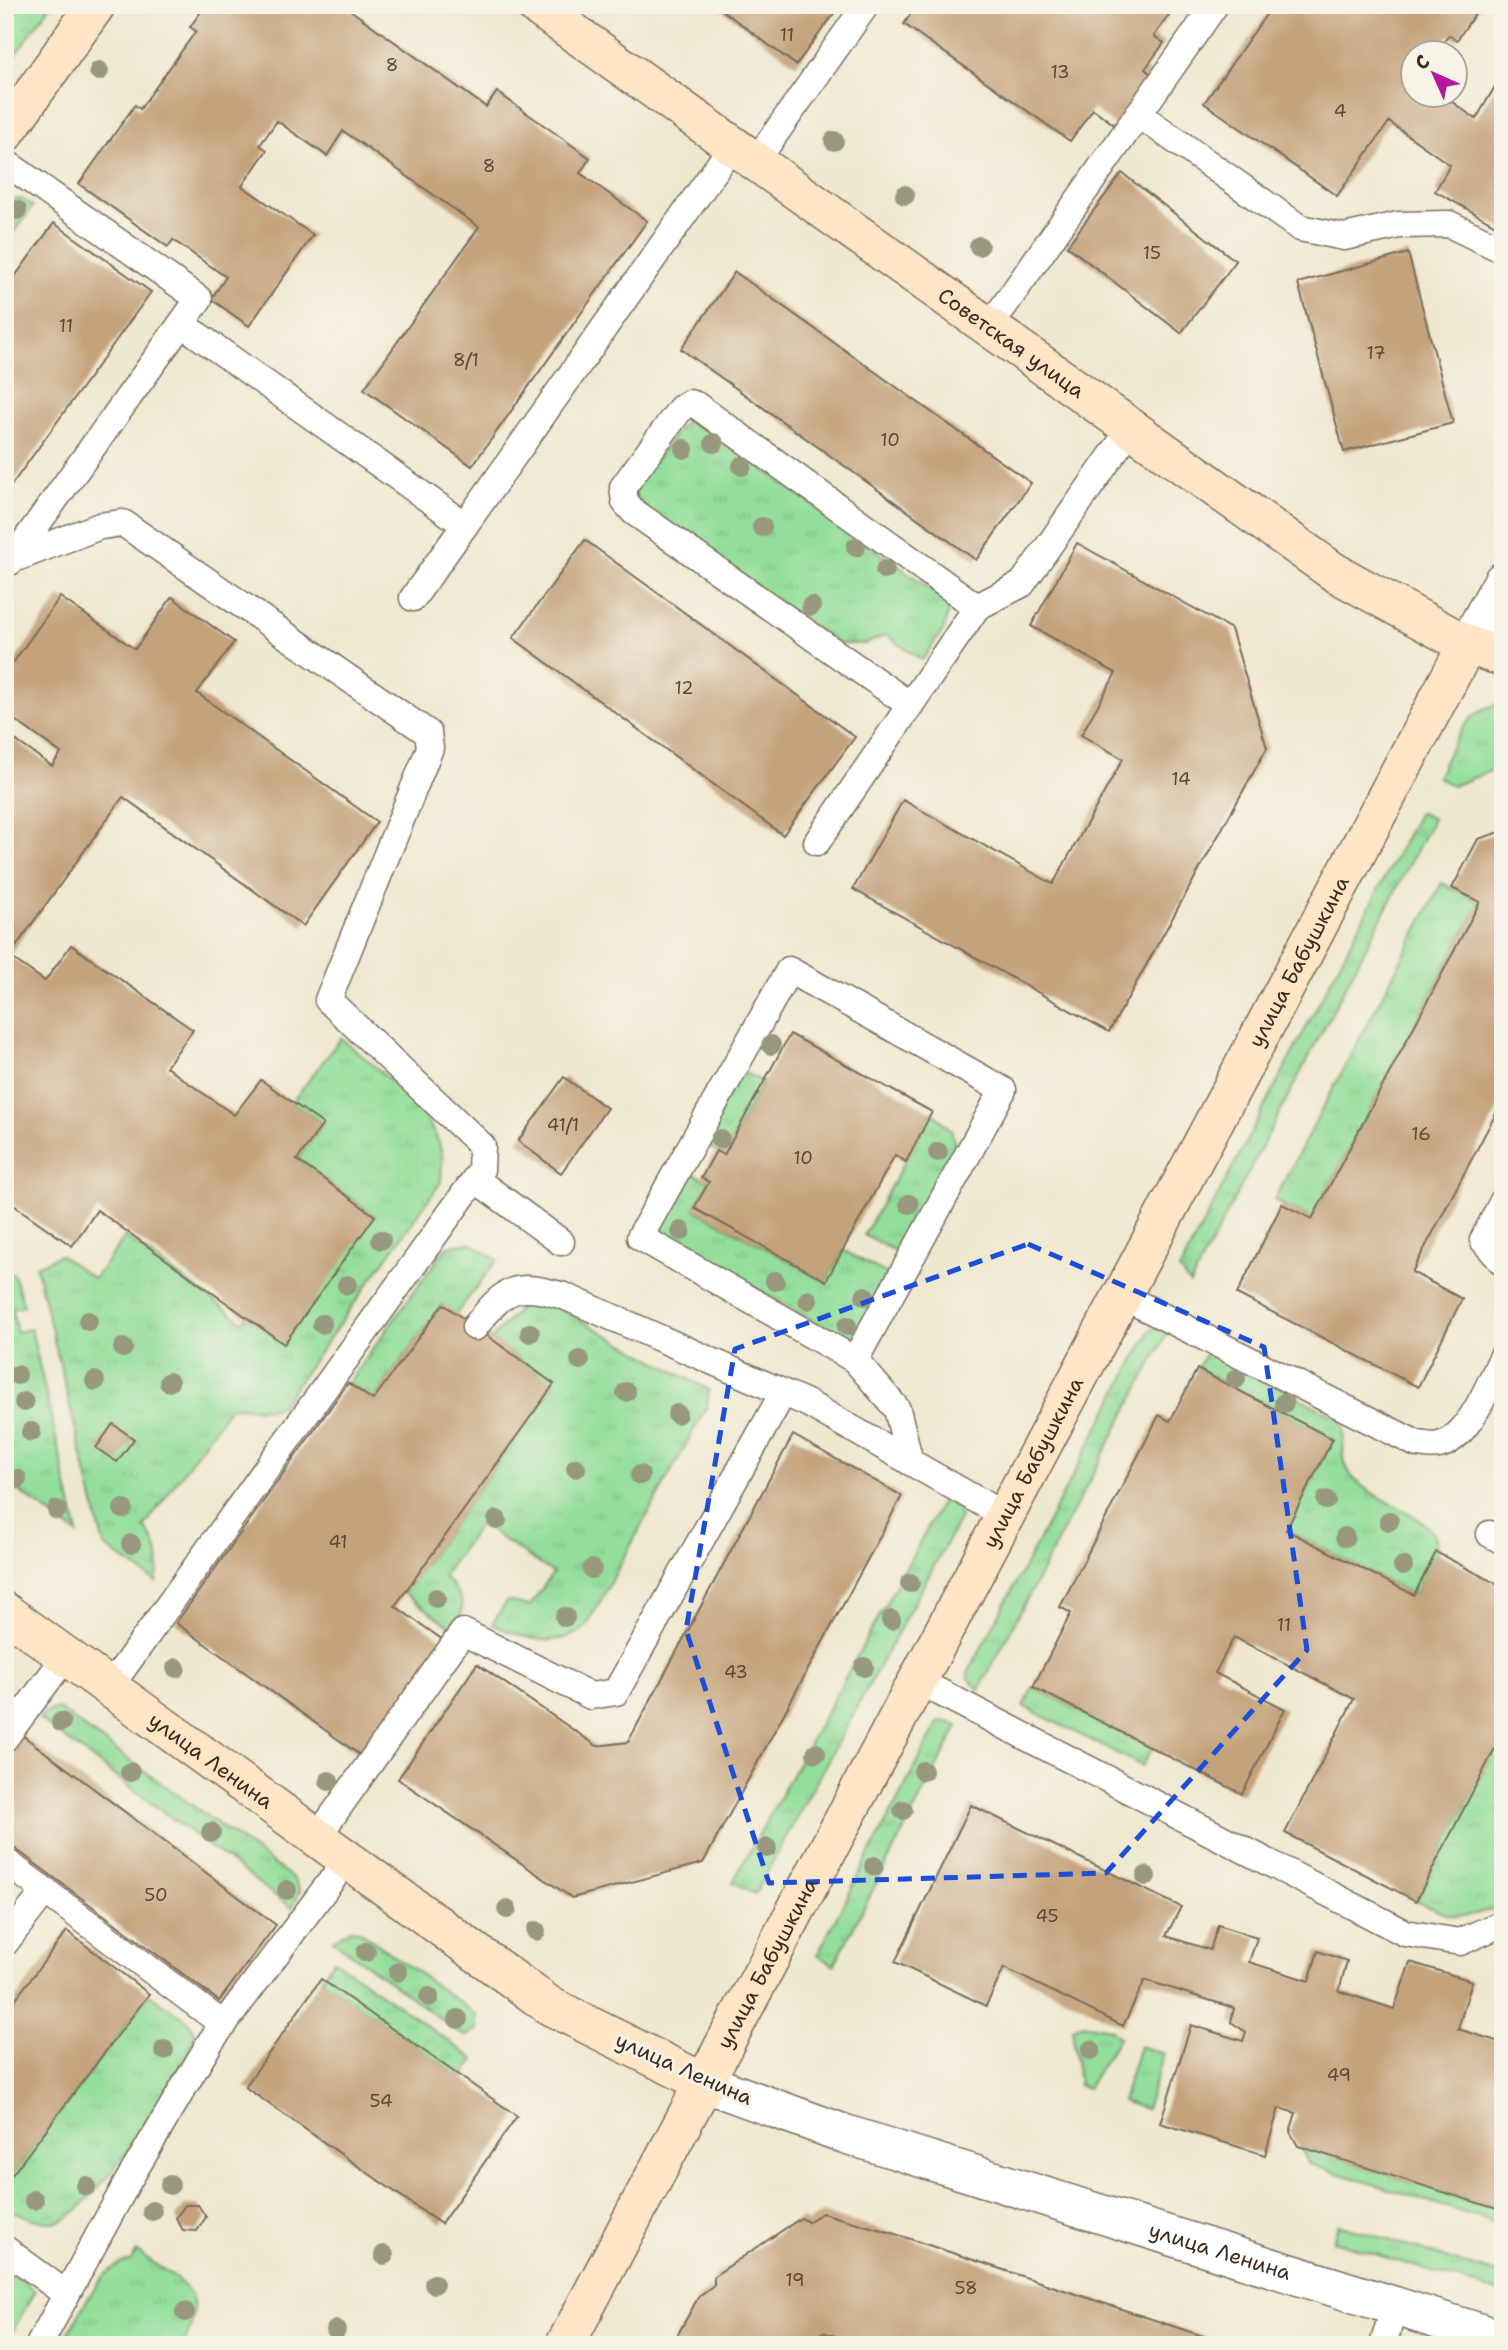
<svg xmlns="http://www.w3.org/2000/svg" width="1508" height="2350" viewBox="0 0 1508 2350" font-family="'Shantell Sans',sans-serif">
<style>
.grass{fill:url(#grass-tufts);stroke:#67845c;stroke-width:2}
.building{fill:#c4a37b}
.lines{fill:none;stroke-linecap:round;stroke-linejoin:round}
.lane-casing{stroke:#7a6c5c;stroke-width:29}
.street-casing{stroke:#7a6c5c;stroke-width:41}
.secondary-casing{stroke:#7a6c5c;stroke-width:41}
.lane{stroke:#fff;stroke-width:26}
.street{stroke:#fff;stroke-width:38}
.secondary{stroke:#fde5c5;stroke-width:38}
.tree{fill:#98987f}
.marked{fill:none;stroke:#1d4ed8;stroke-width:5;stroke-dasharray:14 9;stroke-linejoin:round}
.labels{text-anchor:middle;stroke-width:6;stroke-linejoin:round;paint-order:stroke}
.number-label{font-size:18px;fill:#5d4835}
.street-label{font-size:21px;fill:#3b2a1e;stroke:#f7f3e8}
</style>
<defs>
<pattern id="grass-tufts" width="24" height="20" patternUnits="userSpaceOnUse" patternTransform="scale(1.75)"><rect width="24" height="20" fill="#93de9a"/><path d="M3 7l-1-3M5 7V3M7 7l1-3M15 17l-1-3M17 17v-4M19 17l1-3" fill="none" stroke="#80bf84"/></pattern>
</defs>
<rect width="100%" height="100%" fill="#f7f3e8"/>
<filter id="ink" filterUnits="userSpaceOnUse"><feTurbulence type="fractalNoise" baseFrequency=".0143" numOctaves="2"/><feDisplacementMap in="SourceGraphic" scale="14" xChannelSelector="R" yChannelSelector="G"/><feConvolveMatrix kernelMatrix="1 2 1 2 8 2 1 2 1" color-interpolation-filters="sRGB"/></filter>
<filter id="wash" filterUnits="userSpaceOnUse"><feTurbulence type="fractalNoise" baseFrequency=".00686" numOctaves="4" result="noise"/><feDisplacementMap in="SourceGraphic" scale="28" xChannelSelector="R" yChannelSelector="G"/><feGaussianBlur stdDeviation="1.57" result="paint"/><feColorMatrix in="noise" values="0 0 0 0 0 0 0 0 0 0 0 0 0 0 0 0 0 1.4 0 .05"/><feComposite in="paint" operator="in"/></filter>
<g filter="url(#wash)">
<rect width="100%" height="100%" fill="#efe8d0"/>
<g class="grass">
<path d="M13 5H51L5 69V16Z"/>
<path d="M10 199H22L33 206 5 244V206Z"/>
<path d="M689 416 950 603 944 629 922 660 886 635 865 644H839L636 502 635 486Z"/>
<path d="M1503 704V766L1453 786 1437 777C1452 748 1465 706 1503 704Z"/>
<path d="M1419 812 1433 819 1190 1284 1179 1270Z"/>
<path d="M1442 883 1480 902 1312 1219 1274 1200Z"/>
<path d="M341 1038C372 1065 436 1112 442 1155 443 1163 441 1173 441 1182L283 1403 274 1409 230 1407 144 1527C158 1543 162 1562 156 1582L104 1546 36 1266 60 1255 94 1279 125 1237 242 1321 375 1216 297 1160 323 1124 292 1102Z"/>
<path d="M741 1071 763 1082 724 1155 701 1143Z"/>
<path d="M932 1112 951 1130 956 1149 900 1254 864 1235Z"/>
<path d="M689 1171 709 1182 694 1209 826 1281 843 1250 889 1275 857 1334 845 1338 665 1238 660 1224Z"/>
<path d="M471 1243 497 1260 456 1314 442 1305 373 1400 348 1383 447 1246Z"/>
<path d="M5 1270 14 1275 24 1306 12 1309 17 1332 31 1329 78 1534 5 1481Z"/>
<path d="M526 1302 549 1303 709 1390 707 1406 586 1627C557 1650 523 1639 492 1624L507 1601 530 1606 553 1573 480 1524 443 1576C458 1590 474 1611 450 1626L404 1593 554 1384 491 1339Z"/>
<path d="M1160 1327 1169 1330 979 1690 968 1678V1673L1150 1330Z"/>
<path d="M1207 1350 1336 1417 1344 1426C1344 1441 1341 1456 1348 1470 1362 1502 1445 1513 1436 1552L1414 1595 1286 1530 1333 1439 1197 1369Z"/>
<path d="M944 1498 958 1508 960 1518 755 1894 733 1882Z"/>
<path d="M1033 1687 1152 1748 1142 1766 1023 1706Z"/>
<path d="M57 1708 294 1879 300 1891 292 1908 39 1719 44 1713Z"/>
<path d="M945 1721 958 1726 834 1965 817 1955 938 1723Z"/>
<path d="M1503 1733V1906C1460 1919 1457 1921 1416 1901Z"/>
<path d="M351 1929 358 1930 477 2015V2030L466 2036 460 2033 333 1940Z"/>
<path d="M334 1960 475 2060 462 2078 321 1979Z"/>
<path d="M149 1994 188 2021 195 2033C185 2070 96 2208 62 2220 44 2227 21 2215 5 2207V2184Z"/>
<path d="M1083 2024 1110 2029 1119 2038 1087 2088 1079 2085 1072 2028Z"/>
<path d="M1139 2046 1164 2054 1146 2109 1122 2101Z"/>
<path d="M1300 2146 1503 2211V2225L1309 2164Z"/>
<path d="M1338 2224 1503 2276V2294L1333 2241Z"/>
<path d="M137 2252C178 2281 212 2289 183 2345H62C75 2323 102 2260 130 2262Z"/>
<path d="M5 2269 35 2291 5 2345Z"/>
<path d="M823 2332 860 2345H808Z"/>
</g>
<g id="blocks">
<g class="building">
<path d="M206 5H343L486 107 497 92 590 158 580 173 647 221 472 466 364 389 479 227 343 131 327 156 277 121 260 145 267 150 242 186 313 235 249 326 211 299 226 277 173 240 168 247 79 184 135 105 140 109 196 31 190 27Z"/>
<path d="M715 5H840L796 65Z"/>
<path d="M917 5H1176L1154 36 1164 43 1145 69 1152 75 1116 126 1093 109 1070 141 904 24Z"/>
<path d="M1273 5H1481L1457 40 1449 35 1437 52H1414V94H1441L1476 119 1503 73V229L1435 191 1450 165 1389 122 1337 196 1204 103Z"/>
<path d="M1122 173 1236 261 1181 333 1067 246Z"/>
<path d="M54 223 151 292 5 494V290Z"/>
<path d="M1408 253 1453 423 1344 452 1298 283Z"/>
<path d="M735 272 1031 483 976 560 681 349Z"/>
<path d="M585 540 855 737 783 835 513 638Z"/>
<path d="M1077 543 1231 629 1267 748 1109 1032 853 889 903 800 1053 884 1123 759 1081 735 1116 673 1031 626Z"/>
<path d="M60 597 135 649 172 597 234 642 197 693 377 822 303 926 123 797 9 956 45 981 71 945 193 1030 166 1067 234 1115 261 1080 323 1124 297 1160 375 1216 284 1344 97 1210 72 1246 5 1199V733L52 766 61 753 5 713V674Z"/>
<path d="M1503 831V1100L1412 1272 1462 1299 1418 1387 1237 1294 1282 1204 1312 1219 1480 902 1452 888 1478 839Z"/>
<path d="M790 1034 932 1112 906 1162 895 1155 826 1281 694 1208 709 1182 701 1178 716 1151 724 1155Z"/>
<path d="M564 1077 607 1108 561 1173 518 1141Z"/>
<path d="M443 1304 554 1384 395 1606 443 1640 360 1755 176 1623 348 1383 373 1400Z"/>
<path d="M1197 1369 1333 1439 1286 1530 1414 1595 1436 1552 1503 1587V1733L1416 1901 1285 1833 1354 1699 1234 1637 1215 1673 1285 1709 1242 1794 1033 1687 1071 1613 1060 1607 1159 1415 1170 1421Z"/>
<path d="M113 1424 134 1439 117 1462 96 1448Z"/>
<path d="M793 1435 902 1496 703 1863 572 1898 398 1779 477 1664 597 1746 628 1742Z"/>
<path d="M22 1735 276 1925 219 2001 5 1841V1757Z"/>
<path d="M971 1805 1181 1907 1166 1936 1210 1950 1218 1925 1257 1938 1249 1962 1309 1981 1318 1951 1347 1961 1339 1991 1394 2009 1410 1962 1472 1981 1458 2029 1503 2043V2211L1298 2146 1290 2132 1296 2113 1279 2108 1265 2155 1160 2123 1191 2025 1243 2041 1246 2032 1231 2022 1234 2008 1145 1980 1123 2026 1004 1968 986 2006 895 1962Z"/>
<path d="M67 1931 149 1994 5 2184V2013Z"/>
<path d="M321 1979 517 2116 441 2224 245 2087Z"/>
<path d="M185 2205H198L206 2217 197 2231 183 2230 176 2218Z"/>
<path d="M822 2213 892 2233 1230 2345H860L823 2332 808 2345H672L699 2296 714 2285V2276L801 2218 808 2222Z"/>
</g>
</g>
</g>
<g filter="url(#ink)">
<use href="#blocks" fill-opacity="0" stroke="#7a6c5c" stroke-width="2"/>
<g class="lines">
<defs>
<g id="lane">
<path d="M1138 114 1300 228 1344 237 1399 225 1449 224 1503 250"/>
<path d="M756 161 866 5"/>
<path d="M5 162 199 299 10 562"/>
<path d="M182 324 465 525 733 145"/>
<path d="M990 326 1215 5"/>
<path d="M11 560 100 526 123 523 428 733 430 748 328 1000 482 1146 481 1170 475 1179 109 1688"/>
<path d="M413 598 465 525"/>
<path d="M910 705 634 512 625 502 623 487 681 408 689 403 696 405 977 607"/>
<path d="M817 842 977 607 1022 584 1131 428"/>
<path d="M789 970 1003 1090 855 1360 640 1237Z"/>
<path d="M475 1179 561 1242"/>
<path d="M1503 1201 1483 1240 1503 1263"/>
<path d="M1122 1296 1417 1444C1423 1444 1433 1447 1439 1445 1470 1438 1490 1381 1503 1356"/>
<path d="M475 1327C506 1287 515 1282 564 1296L807 1403 1005 1516"/>
<path d="M855 1360 897 1409 910 1462"/>
<path d="M1490 1534 1503 1541"/>
<path d="M918 1681 1405 1933 1460 1942 1503 1923"/>
<path d="M5 1738 66 1656"/>
<path d="M316 1839 463 1632 591 1696 616 1692 783 1393"/>
<path d="M5 1861 224 2025"/>
<path d="M5 1943 45 1891"/>
<path d="M5 2249 66 2294"/>
<path d="M39 2345 127 2183 211 2041 346 1861"/>
<path d="M1383 2345 1395 2305"/>
</g>
<g id="street">
<path d="M1467 645 1503 581"/>
<path id="s1" d="M705 2083 845 2134 1503 2340"/>
</g>
<g id="secondary">
<path id="s2" d="M535 5 1334 572 1467 645 1503 657"/>
<path d="M5 133 96 5"/>
<path id="s3" d="M5 1612 550 2006 705 2083"/>
<path id="s4" d="M565 2345 1467 645"/>
</g>
</defs>
<use href="#lane" class="lane-casing"/>
<use href="#street" class="street-casing"/>
<use href="#secondary" class="secondary-casing"/>
<use href="#lane" class="lane"/>
<use href="#street" class="street"/>
<use href="#secondary" class="secondary"/>
</g>
<g class="tree">
<circle cx="99" cy="71" r="10"/>
<circle cx="834" cy="141" r="10"/>
<circle cx="905" cy="195" r="10"/>
<circle cx="17" cy="210" r="10"/>
<circle cx="979" cy="246" r="10"/>
<circle cx="714" cy="443" r="10"/>
<circle cx="684" cy="449" r="10"/>
<circle cx="742" cy="466" r="10"/>
<circle cx="762" cy="527" r="10"/>
<circle cx="856" cy="547" r="10"/>
<circle cx="885" cy="570" r="10"/>
<circle cx="811" cy="606" r="10"/>
<circle cx="771" cy="1045" r="10"/>
<circle cx="720" cy="1139" r="10"/>
<circle cx="938" cy="1152" r="10"/>
<circle cx="909" cy="1204" r="10"/>
<circle cx="681" cy="1231" r="10"/>
<circle cx="381" cy="1240" r="10"/>
<circle cx="775" cy="1281" r="10"/>
<circle cx="347" cy="1285" r="10"/>
<circle cx="865" cy="1296" r="10"/>
<circle cx="808" cy="1300" r="10"/>
<circle cx="88" cy="1321" r="10"/>
<circle cx="322" cy="1324" r="10"/>
<circle cx="847" cy="1326" r="10"/>
<circle cx="530" cy="1333" r="10"/>
<circle cx="123" cy="1348" r="10"/>
<circle cx="580" cy="1360" r="10"/>
<circle cx="17" cy="1375" r="10"/>
<circle cx="1236" cy="1379" r="10"/>
<circle cx="95" cy="1381" r="10"/>
<circle cx="169" cy="1382" r="10"/>
<circle cx="626" cy="1392" r="10"/>
<circle cx="24" cy="1402" r="10"/>
<circle cx="1284" cy="1403" r="10"/>
<circle cx="677" cy="1414" r="10"/>
<circle cx="31" cy="1432" r="10"/>
<circle cx="576" cy="1468" r="10"/>
<circle cx="640" cy="1475" r="10"/>
<circle cx="17" cy="1479" r="10"/>
<circle cx="1326" cy="1500" r="10"/>
<circle cx="123" cy="1509" r="10"/>
<circle cx="57" cy="1510" r="10"/>
<circle cx="497" cy="1520" r="10"/>
<circle cx="1389" cy="1521" r="10"/>
<circle cx="1345" cy="1537" r="10"/>
<circle cx="131" cy="1544" r="10"/>
<circle cx="1403" cy="1566" r="10"/>
<circle cx="592" cy="1569" r="10"/>
<circle cx="910" cy="1583" r="10"/>
<circle cx="436" cy="1598" r="10"/>
<circle cx="565" cy="1617" r="10"/>
<circle cx="891" cy="1620" r="10"/>
<circle cx="864" cy="1667" r="10"/>
<circle cx="176" cy="1668" r="10"/>
<circle cx="61" cy="1722" r="10"/>
<circle cx="816" cy="1753" r="10"/>
<circle cx="923" cy="1771" r="10"/>
<circle cx="130" cy="1772" r="10"/>
<circle cx="329" cy="1781" r="10"/>
<circle cx="903" cy="1810" r="10"/>
<circle cx="211" cy="1832" r="10"/>
<circle cx="767" cy="1848" r="10"/>
<circle cx="874" cy="1866" r="10"/>
<circle cx="1146" cy="1876" r="10"/>
<circle cx="287" cy="1890" r="10"/>
<circle cx="507" cy="1909" r="10"/>
<circle cx="536" cy="1931" r="10"/>
<circle cx="366" cy="1952" r="10"/>
<circle cx="398" cy="1972" r="10"/>
<circle cx="429" cy="1997" r="10"/>
<circle cx="458" cy="2019" r="10"/>
<circle cx="164" cy="2050" r="10"/>
<circle cx="1091" cy="2050" r="10"/>
<circle cx="170" cy="2185" r="10"/>
<circle cx="86" cy="2186" r="10"/>
<circle cx="34" cy="2200" r="10"/>
<circle cx="152" cy="2211" r="10"/>
<circle cx="384" cy="2255" r="10"/>
<circle cx="434" cy="2284" r="10"/>
<circle cx="185" cy="2312" r="10"/>
<circle cx="336" cy="2330" r="10"/>
</g>
</g>
<path class="marked" d="M1028 1244 1264 1347 1307 1650 1106 1873 769 1883 686 1630 735 1349Z"/>
<g class="labels">
<g class="number-label">
<text x="787" y="41">11</text>
<text x="392" y="71">8</text>
<text x="1060" y="78">13</text>
<text x="1340" y="117">4</text>
<text x="489" y="172">8</text>
<text x="1152" y="259">15</text>
<text x="66" y="332">11</text>
<text x="1376" y="359">17</text>
<text x="466" y="366">8/1</text>
<text x="890" y="446">10</text>
<text x="684" y="694">12</text>
<text x="1181" y="785">14</text>
<text x="563" y="1131">41/1</text>
<text x="1421" y="1140">16</text>
<text x="803" y="1164">10</text>
<text x="338" y="1548">41</text>
<text x="1284" y="1631">11</text>
<text x="736" y="1678">43</text>
<text x="156" y="1901">50</text>
<text x="1047" y="1922">45</text>
<text x="1339" y="2081">49</text>
<text x="381" y="2107">54</text>
<text x="795" y="2286">19</text>
<text x="966" y="2294">58</text>
</g>
<g class="street-label">
<text dy="7" stroke="none"><textPath href="#s2" startOffset="584">Советская улица</textPath></text>
<text dy="7" stroke="none"><textPath href="#s4" startOffset="1566">улица Бабушкина</textPath></text>
<text dy="7" stroke="none"><textPath href="#s4" startOffset="999">улица Бабушкина</textPath></text>
<text dy="7" stroke="none"><textPath href="#s3" startOffset="254">улица Ленина</textPath></text>
<text dy="7" stroke="none"><textPath href="#s4" startOffset="432">улица Бабушкина</textPath></text>
<text transform="translate(684 2069) rotate(24)" y="7">улица Ленина</text>
<text dy="7" stroke="none"><textPath href="#s1" startOffset="542">улица Ленина</textPath></text>
</g>
</g>
<rect width="1508" height="2350" fill="none" stroke="#f7f3e8" stroke-width="28"/>
<g transform="translate(1434 74) rotate(315)"><circle r="33" fill="#f7f3e8" stroke="#aca397" stroke-width="2"/>
<path d="M0-5L12 26L0 18L-12 26Z" fill="#b5179e"/>
<text y="-10" font-size="19" font-weight="bold" text-anchor="middle" fill="#3b2a1e">С</text>
</g>
</svg>
